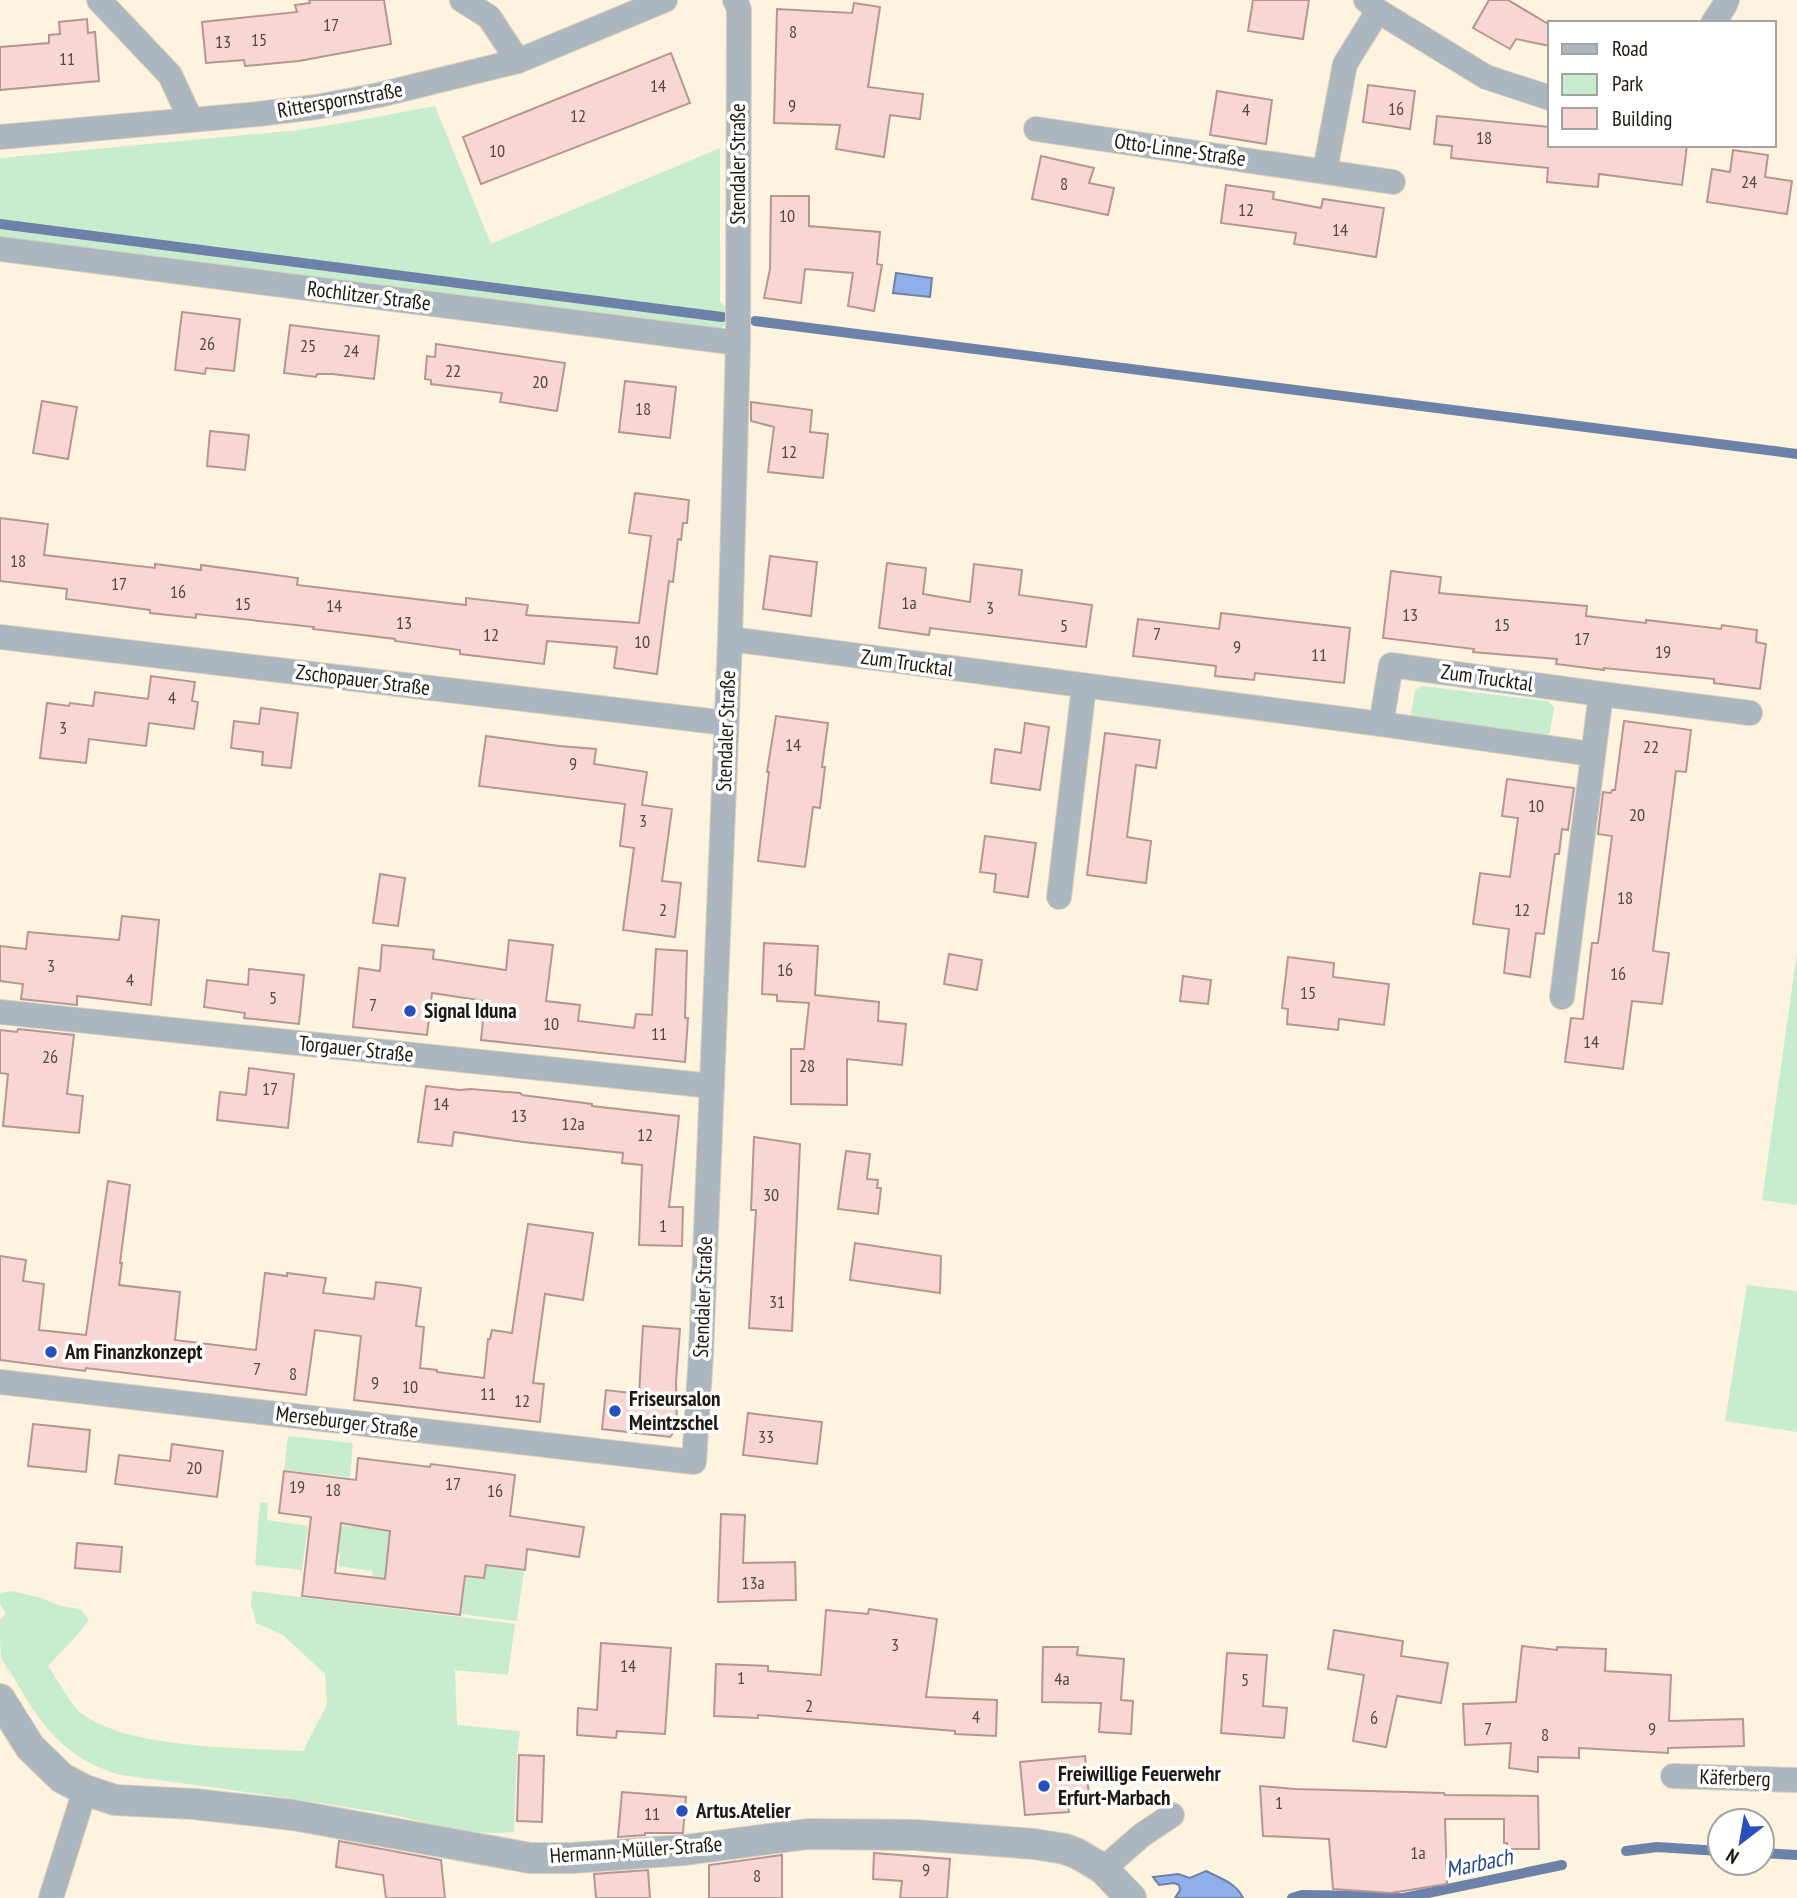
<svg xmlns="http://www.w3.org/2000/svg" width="1797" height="1898" viewBox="0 0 1797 1898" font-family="'PT Sans Narrow',sans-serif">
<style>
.green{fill:#c7edce}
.water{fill:#8fafeb;stroke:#6d82a9;stroke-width:2}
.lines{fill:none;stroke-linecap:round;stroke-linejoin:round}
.stream{stroke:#6d82a9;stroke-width:10}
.building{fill:#f7d6d3;stroke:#b59694;stroke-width:2;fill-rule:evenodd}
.minor-casing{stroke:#d9d0bd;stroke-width:26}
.tertiary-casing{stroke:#d9d0bd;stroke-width:32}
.minor{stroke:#abb6bf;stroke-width:24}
.tertiary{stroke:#abb6bf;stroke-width:30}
.poi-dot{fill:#284fbe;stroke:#fff;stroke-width:2.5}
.labels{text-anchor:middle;stroke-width:7;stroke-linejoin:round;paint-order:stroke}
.number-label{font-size:18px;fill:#544841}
.street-label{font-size:21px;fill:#1e1910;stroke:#fff}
.poi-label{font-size:21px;font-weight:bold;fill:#1e1910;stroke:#fff;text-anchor:start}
.water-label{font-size:23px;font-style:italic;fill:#25488e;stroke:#fff}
</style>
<rect width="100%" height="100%" fill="#fdf3de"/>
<g class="green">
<path d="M435 106 491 244 720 148V301L726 308V325L718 330 0 237V158L298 130 355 121Z"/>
<path d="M1422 686 1548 701 1554 707 1550 733 1544 737 1417 721 1411 714 1415 690Z"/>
<path d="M1797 953V1205L1762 1200Z"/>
<path d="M1747 1285 1797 1291V1432L1725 1421Z"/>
<path d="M288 1436 353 1443 350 1477 284 1470Z"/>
<path d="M260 1502 268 1503 267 1520 308 1526 302 1570 255 1565Z"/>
<path d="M360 1502 391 1506 389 1539 410 1542 403 1606 369 1602 373 1571 338 1566 340 1553 310 1549 338 1525 354 1527Z"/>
<path d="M487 1566 524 1570 517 1621 461 1614 466 1577 485 1579Z"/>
<path d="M12 1591 41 1598 61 1606 80 1609 89 1620 80 1632 48 1666C56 1677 72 1707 82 1714 129 1749 244 1748 303 1751L327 1704 325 1674 283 1635 256 1623 251 1604 252 1591 515 1624 508 1675 455 1670 457 1725 520 1731 517 1755 514 1832C465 1837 425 1820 378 1812 292 1798 206 1786 120 1775 65 1758 43 1728 15 1680 11 1672 4 1665 1 1657 0 1647 0 1630 0 1620L6 1614 0 1604V1593Z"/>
</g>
<g class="water">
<path d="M896 273 932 278 930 297 893 293Z"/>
<path d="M1206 1871C1220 1878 1236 1883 1243 1898H1175L1180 1890 1179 1885 1174 1883 1159 1885 1153 1877 1178 1874 1190 1878Z"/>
</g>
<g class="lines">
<g class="stream">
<path d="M0 224 722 317"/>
<path d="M755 321 1797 454"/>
<path d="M1626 1851 1657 1847 1720 1851"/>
<path d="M1762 1853 1797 1855"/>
<path d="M1292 1898 1302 1895 1373 1896 1400 1898"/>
<path d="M1404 1898 1562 1865"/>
</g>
</g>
<g class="building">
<path d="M309 0H384L391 44 299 61 245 66 244 60 206 63 202 22 297 12 295 5 310 3Z"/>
<path d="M1253 0H1309L1303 39 1248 31Z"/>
<path d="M1489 0H1508L1550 25V46L1516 39 1510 49 1473 28Z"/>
<path d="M854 3 880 7 868 87 923 94 920 119 890 115 884 157 836 149 840 125 774 123 777 9 852 13Z"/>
<path d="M87 19 88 33 95 32 99 81 0 90V47L49 43V35L60 34 59 22Z"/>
<path d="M671 53 690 103 481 184 463 137Z"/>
<path d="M1368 85 1415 91 1410 129 1363 122Z"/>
<path d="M1217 91 1272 100 1266 144 1210 135Z"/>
<path d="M1437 116 1550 127V145H1687L1682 185 1599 174 1598 187 1547 182 1548 168 1451 158 1452 146 1434 144Z"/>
<path d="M1733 150 1768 155 1765 177 1792 181 1787 214 1707 202 1712 169 1730 172Z"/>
<path d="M1041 156 1094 168 1089 183 1114 188 1108 215 1032 199Z"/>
<path d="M1226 185 1274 192 1273 199 1321 208 1323 199 1384 208 1376 257 1294 244 1296 233 1221 223Z"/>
<path d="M771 196H809V226L880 232 877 264 882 265 874 311 848 306 853 273 805 269 801 303 764 298 770 269Z"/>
<path d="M182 312 240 319 234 371 206 368 205 374 175 370Z"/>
<path d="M290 325 379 336 374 379 332 374H317L316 377 284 373Z"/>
<path d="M436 344 565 363 557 411 500 402 502 393 431 384V380L425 379 427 356 435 357Z"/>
<path d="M625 381 676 387 670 438 619 432Z"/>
<path d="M42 401 77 407 68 459 33 453Z"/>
<path d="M751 402 812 410 810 432 828 434 823 478 768 472 774 427 751 421Z"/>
<path d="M210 431 249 435 245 470 207 466Z"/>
<path d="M635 493 689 500 687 523H683L681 540 678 539 673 582 669 581 657 674 614 668 617 647 547 641 544 664 460 654V650L395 641V639L313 629 314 627 196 614V618L150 613V610L66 599 67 589 0 581V518L48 524 44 555 155 568V564L201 570V565L298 578 297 585 466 605V598L528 605 526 615 639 623 651 536 629 533Z"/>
<path d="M770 556 817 562 811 616 763 609Z"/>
<path d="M887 563 926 568 923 594 970 602 974 564 1022 570 1019 595 1092 605 1086 647 930 628 929 635 879 628Z"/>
<path d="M1391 571 1441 577 1439 593 1587 606 1586 616 1646 623V620L1721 629 1722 625 1757 630 1756 642 1766 644 1760 689 1714 683V679L1604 668V670L1556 664 1557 659 1473 652 1474 649 1383 638Z"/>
<path d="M1221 613 1350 628 1344 683 1255 673 1254 680 1215 676 1216 666 1133 656 1138 619 1219 629Z"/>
<path d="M151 676 195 682 192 701 198 702 194 729 149 723 146 746 89 739 86 763 40 758 47 703 69 706 70 703 93 706 95 692 148 699Z"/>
<path d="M261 708 298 713 291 768 262 765 263 752 231 748 234 721 259 724Z"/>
<path d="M776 716 828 723 822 767H825L820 808 813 807 805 867 758 861 769 772H767Z"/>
<path d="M1624 721 1691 730 1686 772 1676 771 1653 951 1669 953 1662 1004 1632 1001 1623 1069 1565 1062 1571 1018 1583 1019 1592 943H1598L1612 836 1598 834 1603 792 1611 793 1612 790H1615Z"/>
<path d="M1025 723 1049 727 1040 790 991 783 995 749 1021 753Z"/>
<path d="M1105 733 1160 740 1156 768 1136 765 1127 837 1151 841 1146 883 1087 875Z"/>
<path d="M486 736 559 746 596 749 594 764 647 772 642 805 672 809 662 881 681 883 675 937 623 930 634 848 620 846 625 804 479 786Z"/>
<path d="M1507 779 1574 788 1568 830 1562 829 1559 854H1555L1544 934 1536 933 1530 977 1504 973 1509 929 1473 924 1480 873 1510 877 1518 818 1502 816Z"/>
<path d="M985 836 1036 843 1028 897 994 892 996 874 980 872Z"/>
<path d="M380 874 405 878 398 926 373 923Z"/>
<path d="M122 916 159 920 151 1005 77 996V1005L21 999 23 984 0 981V946L26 949 28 932 119 940Z"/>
<path d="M509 940 553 945 546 1001 580 1005 578 1021 634 1028 636 1014 652 1015 656 949 687 951 685 1018H688L685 1062 481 1040 485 1001 432 993 427 1035 353 1027 359 968 380 971 382 945 434 950 433 959 506 970Z"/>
<path d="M764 943 818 946 815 995 879 1002 878 1021 906 1024 902 1065 847 1059V1105L791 1104V1049H804L809 1003 777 1001V995L762 994Z"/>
<path d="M949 954 982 960 977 990 944 984Z"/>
<path d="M1288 957 1334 963 1333 977 1389 984 1384 1025 1339 1019 1338 1030 1287 1024 1288 1009 1282 1008Z"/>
<path d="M249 969 304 975 299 1024 244 1018 245 1013 204 1007 207 980 248 985Z"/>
<path d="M1183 976 1211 980 1208 1004 1180 1001Z"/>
<path d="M18 1029 74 1035 67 1094 83 1096 79 1133 3 1126 8 1074 0 1073V1030L17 1032Z"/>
<path d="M249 1068 294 1074 288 1128 217 1120 220 1092 246 1095Z"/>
<path d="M426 1086 460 1090 470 1089 520 1093 522 1095 592 1104V1106L679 1116 669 1207H683L682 1246 639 1245 642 1165 622 1163 623 1153 523 1142 454 1132 452 1146 418 1142Z"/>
<path d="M754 1137 800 1144 792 1331 749 1328 756 1210H751Z"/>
<path d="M846 1151 870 1154 867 1179 878 1180 877 1188H881L878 1214 838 1209Z"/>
<path d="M108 1181 130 1185 120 1263H122L119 1285 180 1292 175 1340 256 1350 265 1273 287 1276V1273L326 1278 323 1293 374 1299 376 1282 402 1285 421 1288 416 1326 424 1327 420 1368 437 1370V1372L484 1378 488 1339H490L492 1330 512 1333 528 1224 593 1233 583 1300 545 1294 533 1383 544 1384 540 1422 354 1400 361 1336 315 1330 306 1395 86 1368 85 1371 0 1360V1256L26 1260 23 1281 44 1284 39 1330 86 1335Z"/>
<path d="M855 1243 941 1256 940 1293 850 1280Z"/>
<path d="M643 1326 680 1329 676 1381 677 1428 670 1437 602 1429 606 1390 639 1394Z"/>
<path d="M748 1413 822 1422 817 1464 743 1455Z"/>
<path d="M33 1424 90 1430 86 1472 28 1466Z"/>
<path d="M172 1444 223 1451 217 1497 115 1484 119 1455 170 1461Z"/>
<path d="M358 1458 430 1467 431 1464 515 1475 510 1516 584 1527 579 1557 527 1549 525 1570 486 1565 484 1578 465 1576 460 1615 302 1596 311 1517 279 1513 284 1471 356 1480ZM341 1523 390 1531 385 1579 335 1573Z"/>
<path d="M721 1514 745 1515 743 1563 795 1562 796 1600 718 1602Z"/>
<path d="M77 1543 122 1547 120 1572 75 1568Z"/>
<path d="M869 1609 937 1619 926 1697 997 1700 996 1736 955 1734V1731L758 1715V1718L714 1716 716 1664 768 1666V1671L821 1675 826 1610 868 1614Z"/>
<path d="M1334 1630 1403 1641 1401 1656 1448 1663 1441 1703 1397 1696 1386 1747 1353 1741 1364 1675 1328 1669Z"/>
<path d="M601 1643 671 1648 665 1734 617 1731 616 1738 577 1735 578 1708 597 1710Z"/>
<path d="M1522 1646 1557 1650V1647L1606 1649 1605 1671 1671 1675 1669 1721 1743 1719 1744 1746 1668 1748V1753L1579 1748V1758L1538 1757V1772L1509 1768 1511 1743 1465 1745 1463 1704 1516 1702Z"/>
<path d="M1043 1647H1078L1077 1655 1124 1659 1121 1700 1133 1701 1131 1734 1099 1732 1101 1703 1042 1702Z"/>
<path d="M1227 1653 1267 1655 1263 1706 1287 1708 1284 1738 1221 1733Z"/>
<path d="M519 1755 544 1756 542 1822 517 1821Z"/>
<path d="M1085 1756 1089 1796 1067 1798 1069 1812 1025 1815 1020 1762Z"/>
<path d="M1260 1786 1295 1789 1444 1793 1445 1795 1538 1796 1539 1849H1507V1843H1504V1819H1445L1447 1884 1391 1893 1333 1889 1329 1839 1263 1836Z"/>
<path d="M622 1792 686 1797 683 1833H645V1835L618 1837Z"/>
<path d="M339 1841 441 1860 445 1898H386L383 1875 336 1867Z"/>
<path d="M874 1853 950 1859 947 1898H900L902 1881 873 1879Z"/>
<path d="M782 1855V1898H709V1865Z"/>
<path d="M648 1870 650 1898H596L594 1874Z"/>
</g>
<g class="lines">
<defs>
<g id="minor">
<path d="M99 0 170 75 191 120"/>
<path d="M462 0 489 17 518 61"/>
<path d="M1366 0 1378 11 1486 77 1550 98"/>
<path d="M1713 23 1725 5 1727 0"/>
<path d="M1036 129 1393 182"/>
<path d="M0 137 258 114 316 107 379 95 518 61 665 0"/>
<path d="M1325 170 1345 64 1378 11"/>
<path d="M0 249 738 343"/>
<path d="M0 637 726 723"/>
<path d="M730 639 1381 724 1592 754"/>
<path d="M1601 694 1750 713"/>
<path d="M1381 724 1391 665 1601 694 1562 997"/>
<path d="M1059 897 1084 686"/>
<path d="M0 1012 712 1086"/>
<path d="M0 1382 694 1462 701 1354 730 639 738 343 739 9 735 0"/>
<path d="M1673 1776 1797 1780"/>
<path d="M1103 1869 1142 1835 1172 1815"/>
<path d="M51 1898 85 1790"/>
</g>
<path id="tertiary" d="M0 1699 30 1747 62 1778 85 1790 115 1800 194 1804 293 1815 530 1858H572L685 1850 808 1834 915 1835 1034 1844 1065 1849 1078 1854 1103 1869 1131 1898"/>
</defs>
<use href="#minor" class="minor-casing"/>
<use href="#tertiary" class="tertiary-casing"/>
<use href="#minor" class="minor"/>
<use href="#tertiary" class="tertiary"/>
</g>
<g class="poi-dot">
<circle cx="410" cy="1011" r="7"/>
<circle cx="51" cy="1352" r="7"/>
<circle cx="615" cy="1411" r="7"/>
<circle cx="1044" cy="1786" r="7"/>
<circle cx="682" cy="1811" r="7"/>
</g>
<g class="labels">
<g class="number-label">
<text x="331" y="31">17</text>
<text x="793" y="38">8</text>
<text x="259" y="46">15</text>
<text x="223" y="48">13</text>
<text x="67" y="65">11</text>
<text x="658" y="92">14</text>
<text x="792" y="112">9</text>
<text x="1396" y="115">16</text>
<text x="1246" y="116">4</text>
<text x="578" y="122">12</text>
<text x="1484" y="144">18</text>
<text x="497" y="157">10</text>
<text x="1749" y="188">24</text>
<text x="1064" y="190">8</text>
<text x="1246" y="216">12</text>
<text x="787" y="222">10</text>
<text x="1340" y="236">14</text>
<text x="207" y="350">26</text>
<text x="308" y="352">25</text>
<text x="351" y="357">24</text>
<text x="453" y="377">22</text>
<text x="540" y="388">20</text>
<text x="643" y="415">18</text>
<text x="789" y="458">12</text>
<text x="18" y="567">18</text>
<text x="119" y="590">17</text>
<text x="178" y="598">16</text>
<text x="909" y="609">1a</text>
<text x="243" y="610">15</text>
<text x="334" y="612">14</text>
<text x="990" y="614">3</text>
<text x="1410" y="621">13</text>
<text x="404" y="629">13</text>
<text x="1502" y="631">15</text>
<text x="1064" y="632">5</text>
<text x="1157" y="640">7</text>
<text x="491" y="641">12</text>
<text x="1582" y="645">17</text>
<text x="642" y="648">10</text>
<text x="1237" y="653">9</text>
<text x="1663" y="658">19</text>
<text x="1319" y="661">11</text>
<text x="172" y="704">4</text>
<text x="63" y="734">3</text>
<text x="793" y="751">14</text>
<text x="1651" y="753">22</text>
<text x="573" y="770">9</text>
<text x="1536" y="812">10</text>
<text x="1637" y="821">20</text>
<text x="643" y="827">3</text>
<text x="1625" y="904">18</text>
<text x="663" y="916">2</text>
<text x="1522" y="916">12</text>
<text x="51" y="972">3</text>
<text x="785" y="976">16</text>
<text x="1618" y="980">16</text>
<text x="130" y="986">4</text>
<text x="1308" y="999">15</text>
<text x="273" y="1004">5</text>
<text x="373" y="1011">7</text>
<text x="551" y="1030">10</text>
<text x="659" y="1040">11</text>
<text x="1591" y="1048">14</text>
<text x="50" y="1063">26</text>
<text x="807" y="1072">28</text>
<text x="270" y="1095">17</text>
<text x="441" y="1110">14</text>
<text x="519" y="1122">13</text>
<text x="573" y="1130">12a</text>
<text x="645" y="1141">12</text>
<text x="771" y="1201">30</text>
<text x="663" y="1232">1</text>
<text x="777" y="1308">31</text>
<text x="257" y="1375">7</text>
<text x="293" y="1380">8</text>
<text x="375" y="1389">9</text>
<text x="410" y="1393">10</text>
<text x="488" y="1400">11</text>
<text x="522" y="1407">12</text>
<text x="766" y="1443">33</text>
<text x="194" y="1474">20</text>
<text x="453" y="1490">17</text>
<text x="297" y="1493">19</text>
<text x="333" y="1496">18</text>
<text x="495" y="1497">16</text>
<text x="753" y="1589">13a</text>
<text x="895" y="1651">3</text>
<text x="628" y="1672">14</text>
<text x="741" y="1684">1</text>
<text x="1062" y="1685">4a</text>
<text x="1245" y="1686">5</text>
<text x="809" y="1712">2</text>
<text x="976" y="1723">4</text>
<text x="1374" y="1724">6</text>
<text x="1488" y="1735">7</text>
<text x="1652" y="1735">9</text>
<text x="1545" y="1741">8</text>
<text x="1279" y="1809">1</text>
<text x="652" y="1820">11</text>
<text x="1418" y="1859">1a</text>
<text x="926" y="1876">9</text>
<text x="757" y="1882">8</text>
</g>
<g class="street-label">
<text transform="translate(340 100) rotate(-10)" y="7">Ritterspornstraße</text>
<text transform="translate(1180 150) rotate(8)" y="7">Otto-Linne-Straße</text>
<text transform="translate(738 164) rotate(-90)" y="7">Stendaler Straße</text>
<text transform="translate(369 296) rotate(7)" y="7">Rochlitzer Straße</text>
<text transform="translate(907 663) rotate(8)" y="7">Zum Trucktal</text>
<text transform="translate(1487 678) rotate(8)" y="7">Zum Trucktal</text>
<text transform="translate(363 680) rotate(7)" y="7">Zschopauer Straße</text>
<text transform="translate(726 731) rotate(-88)" y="7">Stendaler Straße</text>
<text transform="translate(356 1049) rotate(6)" y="7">Torgauer Straße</text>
<text transform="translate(703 1297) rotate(-88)" y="7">Stendaler Straße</text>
<text transform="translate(347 1422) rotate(7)" y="7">Merseburger Straße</text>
<text transform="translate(1735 1778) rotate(2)" y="7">Käferberg</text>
<text transform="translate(636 1850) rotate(-4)" y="7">Hermann-Müller-Straße</text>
</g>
<g class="poi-label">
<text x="424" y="1018">Signal Iduna</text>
<text x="65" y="1359">Am Finanzkonzept</text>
<text x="629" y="1406">Friseursalon<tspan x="629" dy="24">Meintzschel</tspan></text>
<text x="1058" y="1781">Freiwillige Feuerwehr<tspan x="1058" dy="24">Erfurt-Marbach</tspan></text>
<text x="696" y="1818">Artus.Atelier</text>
</g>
<g class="water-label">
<text transform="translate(1479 1863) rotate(-12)" y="8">Marbach</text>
</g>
</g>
<rect x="1548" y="21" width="228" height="126" fill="#ffffff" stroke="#a5a39f" stroke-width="2"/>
<rect x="1562" y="44" width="35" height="10" fill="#abb6bf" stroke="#a5a39f" stroke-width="2"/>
<text x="1612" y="56" font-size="21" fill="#1e1910">Road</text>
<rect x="1562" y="74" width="35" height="21" fill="#c7edce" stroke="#a5a39f" stroke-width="2"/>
<text x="1612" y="91" font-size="21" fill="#1e1910">Park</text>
<rect x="1562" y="108" width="35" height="21" fill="#f7d6d3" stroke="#a5a39f" stroke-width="2"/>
<text x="1612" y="126" font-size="21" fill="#1e1910">Building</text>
<g transform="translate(1741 1842) rotate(211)"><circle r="33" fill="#ffffff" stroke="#a5a39f" stroke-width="2"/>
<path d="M0-5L12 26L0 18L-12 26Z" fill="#284fbe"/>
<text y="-10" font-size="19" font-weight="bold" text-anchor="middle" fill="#1e1910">N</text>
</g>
</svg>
